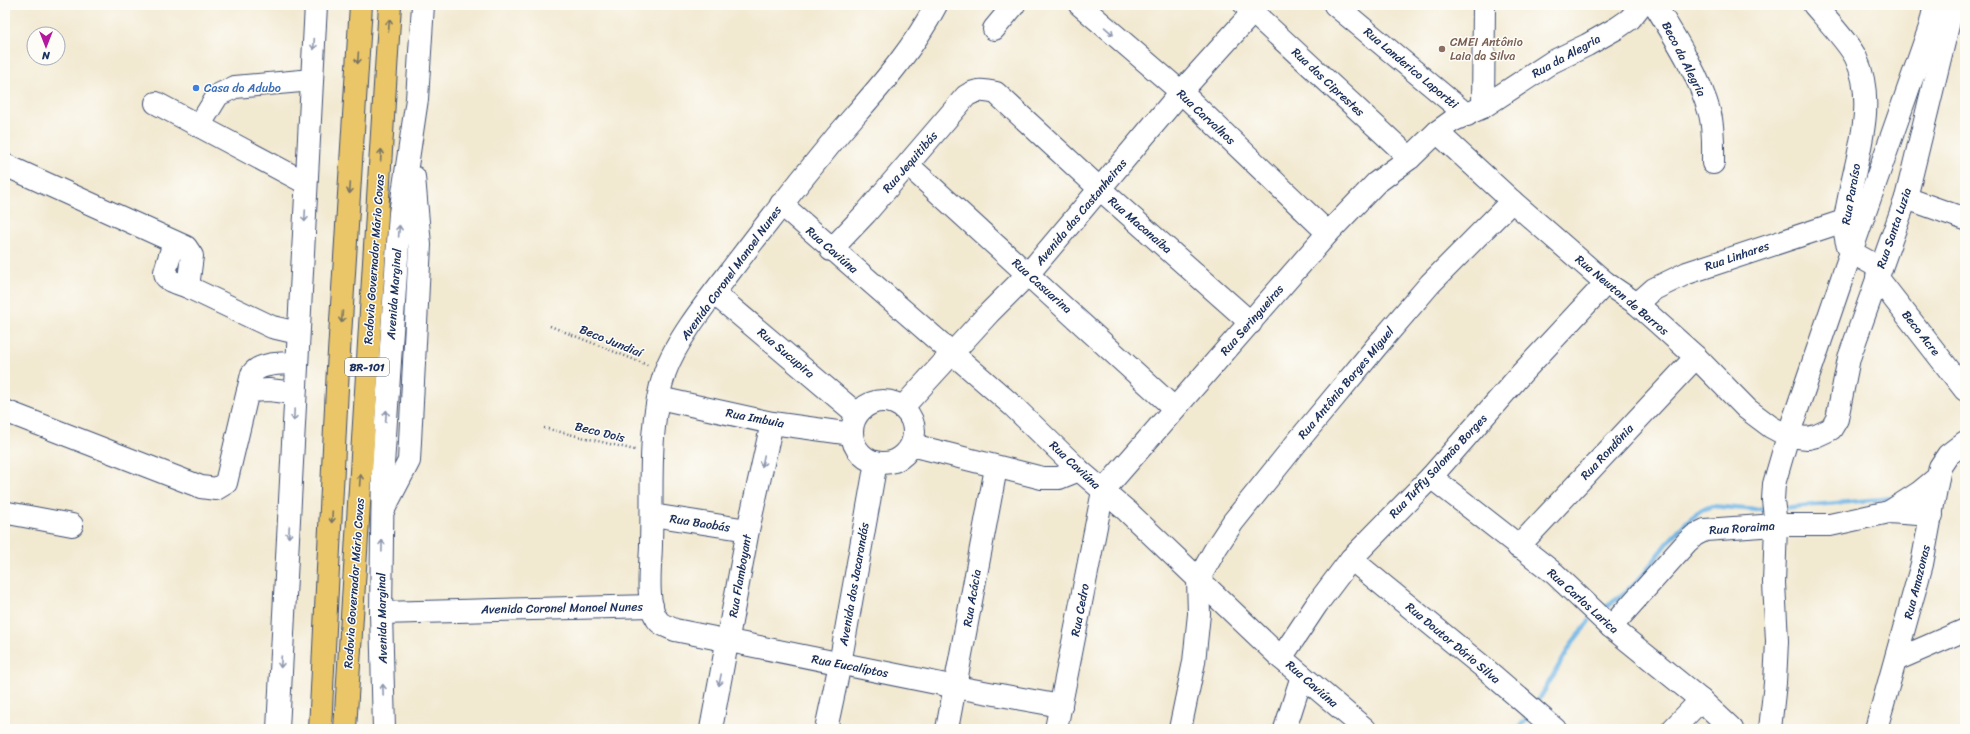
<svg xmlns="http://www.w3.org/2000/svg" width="1970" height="734" viewBox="0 0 1970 734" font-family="Sriracha,sans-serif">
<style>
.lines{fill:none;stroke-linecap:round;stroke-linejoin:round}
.stream{stroke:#6eb4e4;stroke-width:4.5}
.minor-casing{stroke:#3b4b6f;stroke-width:24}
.major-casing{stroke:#3b4b6f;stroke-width:24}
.path{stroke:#3b4b6f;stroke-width:2.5;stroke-dasharray:1 3;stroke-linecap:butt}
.minor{stroke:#fff;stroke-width:22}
.major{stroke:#eac669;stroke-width:22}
.oneway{stroke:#787363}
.oneway2{stroke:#8d97ae}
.education-dot{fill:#8d6e63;stroke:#fdfcf7;stroke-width:1.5}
.shop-dot{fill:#3f7fe0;stroke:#fdfcf7;stroke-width:1.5}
.labels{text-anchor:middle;stroke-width:3;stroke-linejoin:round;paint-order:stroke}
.shield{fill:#fdfcf7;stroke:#5f6c8c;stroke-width:1}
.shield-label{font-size:11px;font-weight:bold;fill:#1b2f5e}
.education-label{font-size:12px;fill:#785e54;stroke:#fdfcf7;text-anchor:start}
.street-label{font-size:12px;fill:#1b2f5e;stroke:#fdfcf7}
.shop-label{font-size:12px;fill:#366cbe;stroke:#fdfcf7;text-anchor:start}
</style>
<rect width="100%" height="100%" fill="#fdfcf7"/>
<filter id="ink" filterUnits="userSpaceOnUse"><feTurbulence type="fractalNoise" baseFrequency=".025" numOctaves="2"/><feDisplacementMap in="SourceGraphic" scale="8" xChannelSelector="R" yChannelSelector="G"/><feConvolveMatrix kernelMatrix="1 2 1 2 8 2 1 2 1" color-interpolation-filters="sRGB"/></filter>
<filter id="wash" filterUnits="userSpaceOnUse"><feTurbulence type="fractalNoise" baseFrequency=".012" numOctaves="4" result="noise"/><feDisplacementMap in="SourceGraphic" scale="16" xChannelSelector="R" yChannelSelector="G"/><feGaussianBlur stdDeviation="0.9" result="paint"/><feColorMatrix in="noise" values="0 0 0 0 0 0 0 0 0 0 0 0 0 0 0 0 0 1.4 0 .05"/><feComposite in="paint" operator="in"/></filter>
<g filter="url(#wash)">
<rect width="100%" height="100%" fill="#f2e9d1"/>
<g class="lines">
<g class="stream">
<path d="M1780 508 1894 498"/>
<path d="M1602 610C1616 600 1630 589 1642 576 1661 554 1683 515 1712 506L1757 510 1769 509"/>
<path d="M1536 705 1572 643 1589 621"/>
<path d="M1518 729 1529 715"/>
</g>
</g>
</g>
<g filter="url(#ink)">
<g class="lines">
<defs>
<g id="minor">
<path d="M936 5C911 54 872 95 837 136 799 182 762 229 726 277 706 303 676 341 665 372 647 425 653 488 651 543 651 563 645 602 657 619 660 625 669 627 675 630L956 687 1061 706"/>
<path d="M1080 5 1181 92 1328 233"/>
<path d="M1245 5 1410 158"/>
<path d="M1335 5 1467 115"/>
<path d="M1655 5C1676 39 1699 75 1710 114 1714 129 1713 147 1713 163"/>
<path d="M994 29 1014 5"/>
<path d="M156 103 306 183"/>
<path d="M1483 107 1484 5"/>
<path d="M199 126 218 95 235 87 312 80"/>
<path d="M1437 132 1512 201 1606 283 1637 304 1696 357 1747 409 1771 427 1788 436 1808 438 1816 436 1831 429 1837 419 1849 358 1906 198 1953 5"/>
<path d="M5 165 186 247 192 256 188 287 272 327 298 333"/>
<path d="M908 165 1174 408"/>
<path d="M1906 198 1965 219"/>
<path d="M781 204 1013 406 1079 470 1127 511 1281 658 1365 729"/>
<path d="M174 242 165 272 166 277 171 281 188 287"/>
<path d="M831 250 866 213 966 96C977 89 983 90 996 93L1100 189 1251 323"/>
<path d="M1880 268 1851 252 1930 27 1935 5"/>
<path d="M1877 277 1965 390"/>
<path d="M714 293 857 414"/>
<path d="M1637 304 1654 289 1687 273 1844 221"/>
<path d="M248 391 269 390 295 393"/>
<path d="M659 398 772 423 852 434"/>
<circle cx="883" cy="432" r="31"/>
<path d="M903 407 989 313 1029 273 1181 92 1253 12"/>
<path d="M5 411 201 487 216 489 226 483 252 374C260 362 283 364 296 363"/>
<path d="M912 445 1042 478H1059L1079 470"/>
<path d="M1431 477 1555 574 1611 627 1701 700 1732 729"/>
<path d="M384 509 409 461 420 245 414 177"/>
<path d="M1889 512 1920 492 1937 478"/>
<path d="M5 514 8 513 72 525"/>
<path d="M652 515 748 530"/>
<path d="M1518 547 1696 357"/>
<path d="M1351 559 1482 666 1555 729"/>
<path d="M381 613 652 606"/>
<path d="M1611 627 1687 542 1695 535 1705 530 1776 525H1830L1889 512 1932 515"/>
<path d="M1281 658 1317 604 1351 559 1431 477 1521 374 1606 283"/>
<path d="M1896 660 1965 630"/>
<path d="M278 729 316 5"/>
<path d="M384 729 381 613 383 465 400 213 417 99 423 5"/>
<path d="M711 729 748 530 772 423"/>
<path d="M826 729 840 664 876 462"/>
<path d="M947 729 996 468"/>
<path d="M1056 729 1103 491 1328 233 1376 183 1410 158 1437 132 1452 121 1483 107 1552 62 1587 45 1617 28 1630 19 1641 5"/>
<path d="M1180 729 1194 662 1199 614 1198 580 1216 548 1233 522 1298 441 1376 347 1430 284 1512 201"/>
<path d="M1285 729 1302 676"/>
<path d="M1673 729 1701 700"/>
<path d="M1770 729 1775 683 1777 641 1774 583 1776 525 1773 500 1774 484 1788 436 1851 252C1840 232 1846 213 1850 193 1859 149 1876 101 1856 58 1849 43 1825 18 1814 5"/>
<path d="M1876 729 1922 564 1940 467 1948 455 1965 442"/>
</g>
<g id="major">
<path d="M320 729 338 368 361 5"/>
<path d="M345 729 390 5"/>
</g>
</defs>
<use href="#minor" class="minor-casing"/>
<use href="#major" class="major-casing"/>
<g class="path">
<path d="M550 326 650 366"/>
<path d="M544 428 635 450"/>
</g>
<use href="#minor" class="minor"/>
<use href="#major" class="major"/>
</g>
<defs><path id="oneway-shaft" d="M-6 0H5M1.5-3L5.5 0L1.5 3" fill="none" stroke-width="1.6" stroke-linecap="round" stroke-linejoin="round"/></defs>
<g class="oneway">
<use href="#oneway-shaft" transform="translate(389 25) rotate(-86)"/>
<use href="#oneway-shaft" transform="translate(358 58) rotate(94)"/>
<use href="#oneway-shaft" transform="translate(381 155) rotate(-86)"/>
<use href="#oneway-shaft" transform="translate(350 188) rotate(94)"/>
<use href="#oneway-shaft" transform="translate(342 317) rotate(94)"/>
<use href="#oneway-shaft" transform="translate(360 480) rotate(-86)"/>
<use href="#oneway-shaft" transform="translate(332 517) rotate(93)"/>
</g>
<g class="oneway2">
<use href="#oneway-shaft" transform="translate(1109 31) rotate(41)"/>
<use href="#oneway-shaft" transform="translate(314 44) rotate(93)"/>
<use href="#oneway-shaft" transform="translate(305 216) rotate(93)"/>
<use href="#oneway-shaft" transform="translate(399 231) rotate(-86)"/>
<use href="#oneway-shaft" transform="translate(294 415) rotate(92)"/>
<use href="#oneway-shaft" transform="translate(386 416) rotate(-86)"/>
<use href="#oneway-shaft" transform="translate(763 461) rotate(102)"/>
<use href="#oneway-shaft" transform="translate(289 532) rotate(93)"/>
<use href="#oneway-shaft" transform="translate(382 546) rotate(-89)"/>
<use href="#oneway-shaft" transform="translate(281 662) rotate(93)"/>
<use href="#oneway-shaft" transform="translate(720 680) rotate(101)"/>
<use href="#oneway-shaft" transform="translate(383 690) rotate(-92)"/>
</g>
</g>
<circle class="education-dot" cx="1442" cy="49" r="4"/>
<circle class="shop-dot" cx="196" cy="88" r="4"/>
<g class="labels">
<rect class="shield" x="345" y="358" width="44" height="18" rx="3"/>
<g class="shield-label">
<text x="367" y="371">BR-101</text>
</g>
<g class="education-label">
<text x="1450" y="46">CMEI Antônio<tspan x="1450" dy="14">Laia da Silva</tspan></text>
</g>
<g class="street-label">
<text transform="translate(1566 56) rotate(-29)" y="4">Rua da Alegria</text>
<text transform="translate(1684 59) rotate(63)" y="4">Beco da Alegria</text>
<text transform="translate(1411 68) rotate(40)" y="4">Rua Landerico Laportti</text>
<text transform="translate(1328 82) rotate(43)" y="4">Rua dos Ciprestes</text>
<text transform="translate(1206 117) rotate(43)" y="4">Rua Carvalhos</text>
<text transform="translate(910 162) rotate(-49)" y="4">Rua Jequitibás</text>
<text transform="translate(1851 194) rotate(-80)" y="4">Rua Paraíso</text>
<text transform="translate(1081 212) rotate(-50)" y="4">Avenida das Castanheiras</text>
<text transform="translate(1140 225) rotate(41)" y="4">Rua Macanaíba</text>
<text transform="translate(1894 228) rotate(-71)" y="4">Rua Santa Luzia</text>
<text transform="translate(832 250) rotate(41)" y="4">Rua Caviúna</text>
<text transform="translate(1737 256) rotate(-19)" y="4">Rua Linhares</text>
<text transform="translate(374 259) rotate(-86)" y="4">Rodovia Governador Mário Covas</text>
<text transform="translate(731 273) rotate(-54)" y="4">Avenida Coronel Manoel Nunes</text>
<text transform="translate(1042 286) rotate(42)" y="4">Rua Casuarina</text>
<text transform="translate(394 294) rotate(-86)" y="4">Avenida Marginal</text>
<text transform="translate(1622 295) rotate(40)" y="4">Rua Newton de Barros</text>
<text transform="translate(1252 320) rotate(-49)" y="4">Rua Seringueiras</text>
<text transform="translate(1921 333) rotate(52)" y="4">Beco Acre</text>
<text transform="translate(611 341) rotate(22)" y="4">Beco Jundiaí</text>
<text transform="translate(786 353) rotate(40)" y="4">Rua Sucupira</text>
<text transform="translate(1346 383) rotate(-50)" y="4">Rua Antônio Borges Miguel</text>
<text transform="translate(755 418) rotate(11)" y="4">Rua Imbuia</text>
<text transform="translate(600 432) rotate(14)" y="4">Beco Dois</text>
<text transform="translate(1607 452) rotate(-47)" y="4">Rua Rondônia</text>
<text transform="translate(1075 465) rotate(43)" y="4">Rua Caviúna</text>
<text transform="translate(1438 466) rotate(-47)" y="4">Rua Tuffy Salomão Borges</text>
<text transform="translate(700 523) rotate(9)" y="4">Rua Baobás</text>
<text transform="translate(1742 528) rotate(-4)" y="4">Rua Roraima</text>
<text transform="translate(740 576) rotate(-80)" y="4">Rua Flamboyant</text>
<text transform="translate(1917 582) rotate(-76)" y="4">Rua Amazonas</text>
<text transform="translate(354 583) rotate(-86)" y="4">Rodovia Governador Mário Covas</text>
<text transform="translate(854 584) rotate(-80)" y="4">Avenida dos Jacarandás</text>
<text transform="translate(972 598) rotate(-80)" y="4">Rua Acácia</text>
<text transform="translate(1583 601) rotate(42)" y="4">Rua Carlos Larica</text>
<text transform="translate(562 608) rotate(-1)" y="4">Avenida Coronel Manoel Nunes</text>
<text transform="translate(1080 610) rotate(-79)" y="4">Rua Cedro</text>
<text transform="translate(382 618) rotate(-91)" y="4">Avenida Marginal</text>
<text transform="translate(1453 643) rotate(40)" y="4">Rua Doutor Dório Silva</text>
<text transform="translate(850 666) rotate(11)" y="4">Rua Eucalíptos</text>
<text transform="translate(1312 684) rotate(41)" y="4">Rua Caviúna</text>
</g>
<g class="shop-label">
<text x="204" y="92">Casa do Adubo</text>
</g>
</g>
<rect width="1970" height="734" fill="none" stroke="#fdfcf7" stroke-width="20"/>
<g transform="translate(46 46) rotate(180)"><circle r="19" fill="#fdfcf7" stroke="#a3aaba"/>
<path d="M0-3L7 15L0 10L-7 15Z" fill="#b5179e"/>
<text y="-6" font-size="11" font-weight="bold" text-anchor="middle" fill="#1b2f5e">N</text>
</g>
</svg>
